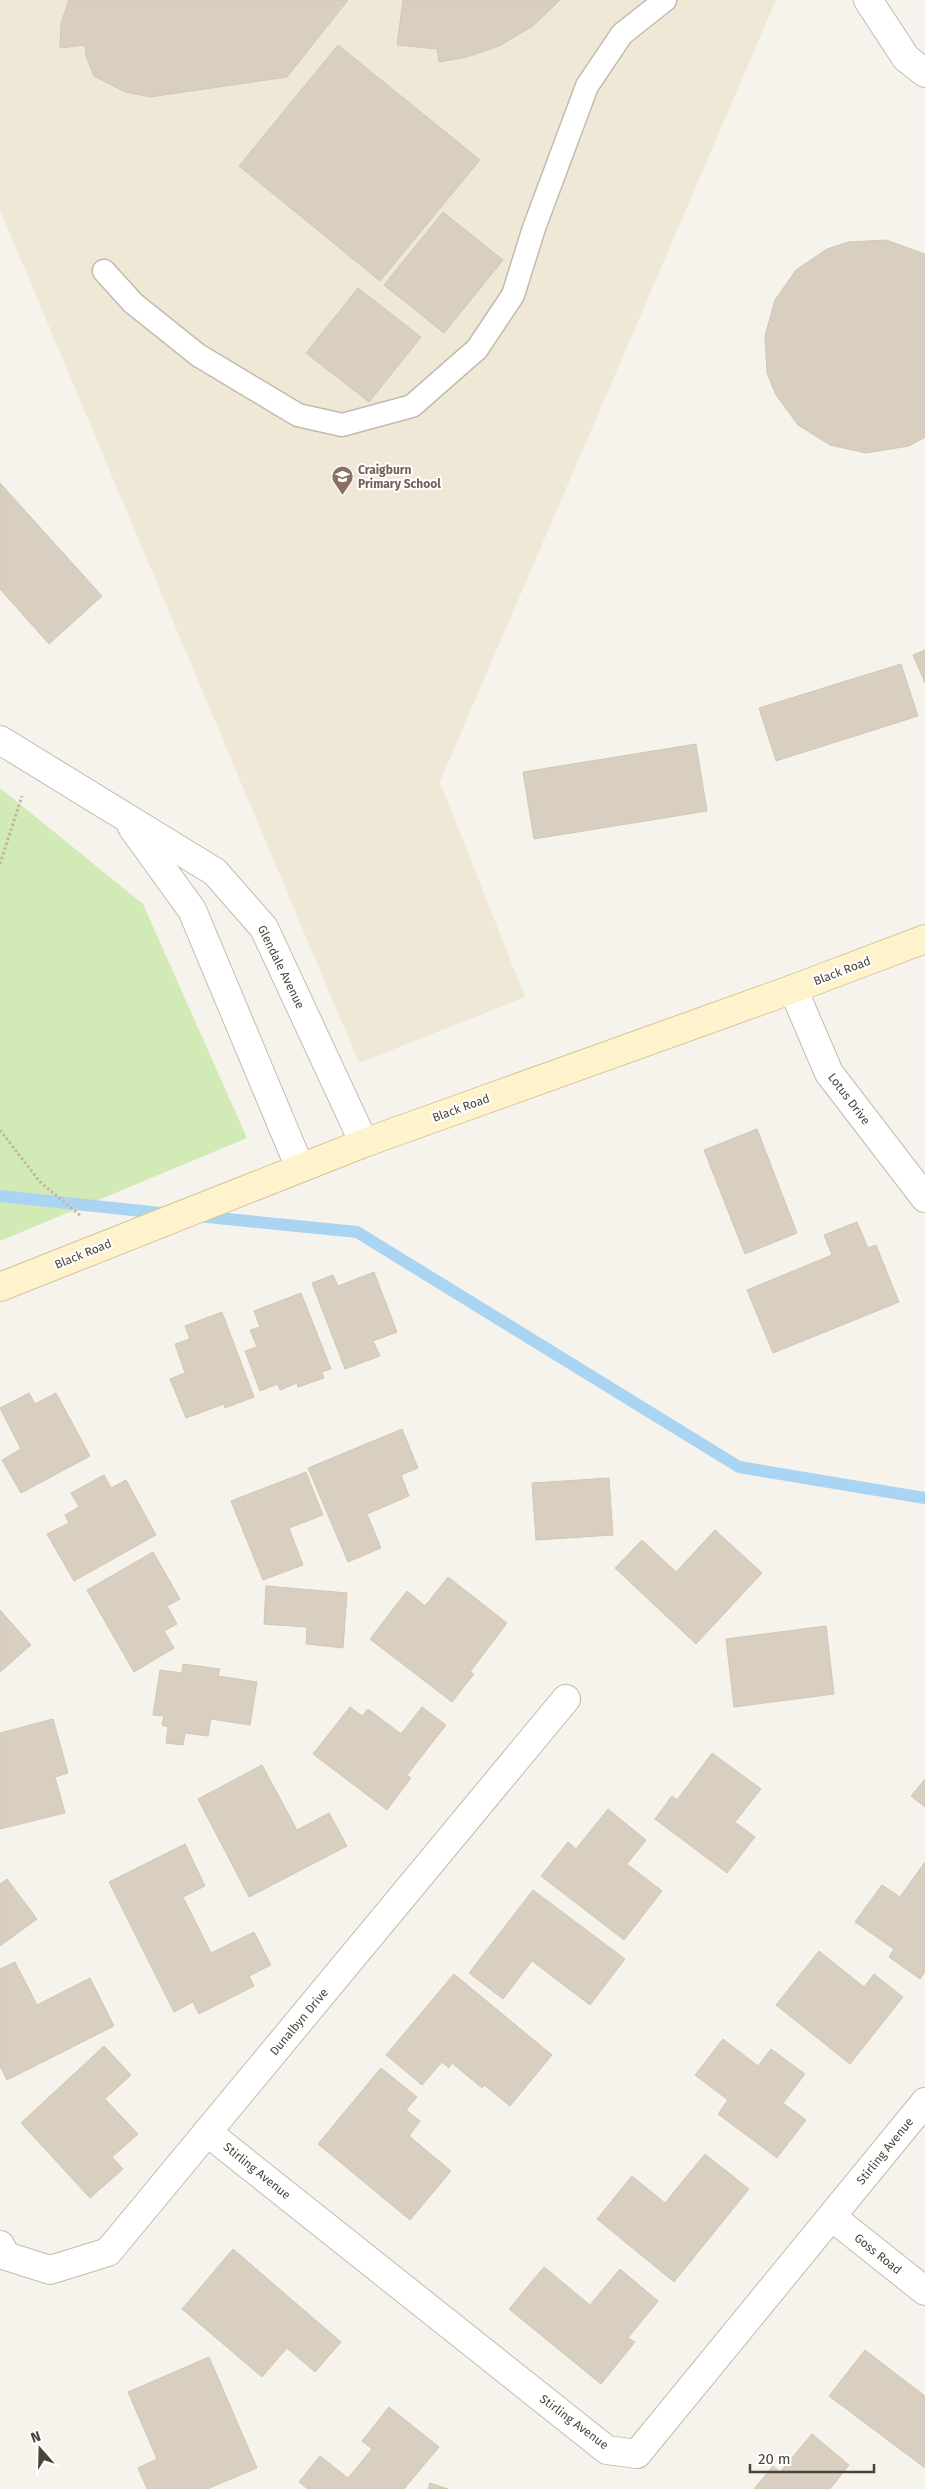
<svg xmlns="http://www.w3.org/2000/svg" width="925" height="2489" viewBox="0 0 925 2489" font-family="'Fira Sans',sans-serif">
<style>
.education{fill:#efe8d6}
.green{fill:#d2eab5}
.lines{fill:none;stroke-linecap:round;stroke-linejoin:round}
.stream{stroke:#a9d4f2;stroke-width:12}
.building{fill:#d8cfc1;stroke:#d3c7b4}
.service-casing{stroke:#c2bbae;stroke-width:25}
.minor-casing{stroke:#c2bbae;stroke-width:30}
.secondary-casing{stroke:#d6c79b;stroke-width:30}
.path{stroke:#c4b79f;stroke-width:3;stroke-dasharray:2.5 2.5;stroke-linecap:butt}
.service{stroke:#fff;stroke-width:22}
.minor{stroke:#fff;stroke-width:28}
.secondary{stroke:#fff3cd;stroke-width:28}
.labels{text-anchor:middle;stroke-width:4;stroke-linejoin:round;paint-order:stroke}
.education-label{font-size:12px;font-weight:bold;fill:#785e54;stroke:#fff;text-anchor:start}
.street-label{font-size:12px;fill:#4b4439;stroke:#fff}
</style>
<rect width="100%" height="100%" fill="#f6f3ec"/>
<path class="education" d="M0 0H776L440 782 525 997 359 1063 0 210Z"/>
<path class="green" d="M0 788 143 904 247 1138 0 1241Z"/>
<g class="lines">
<g class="stream">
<path d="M0 1196 170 1214"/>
<path d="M197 1216 357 1232 739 1467 925 1498"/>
</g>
</g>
<g class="building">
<path d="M69 0H348L287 77 150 97 125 92 94 76 86 56 85 45 60 48 61 23Z"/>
<path d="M403 0H560L533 26 499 46 467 57 439 62 437 49 397 45Z"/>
<path d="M338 45 480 160 380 281 239 166Z"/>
<path d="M443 212 503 260 444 333 384 285Z"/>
<path d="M886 240 925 254V437L909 446 866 453 830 445 798 425 776 395 767 373 765 336 775 300 796 270 827 249 848 242Z"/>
<path d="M358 288 421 337 369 402 306 353Z"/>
<path d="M0 483 102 596 49 644 0 589Z"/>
<path d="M925 650V683L913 655Z"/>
<path d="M901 664 918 716 776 761 759 708Z"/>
<path d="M696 744 707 811 534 839 523 772Z"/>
<path d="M757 1129 797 1233 745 1254 704 1150Z"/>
<path d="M857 1222 868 1248 876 1245 899 1302 773 1353 747 1290 832 1255 824 1235Z"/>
<path d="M374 1272 397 1332 373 1341 380 1356 345 1369 312 1283 333 1275 338 1286Z"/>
<path d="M301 1293 331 1369 322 1372 324 1378 298 1387 297 1383 280 1390 278 1384 260 1391 245 1351 257 1347 250 1330 260 1327 254 1311Z"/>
<path d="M222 1312 254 1397 225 1408 224 1404 186 1418 170 1379 185 1373 175 1344 190 1339 185 1326Z"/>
<path d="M29 1393 35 1404 56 1393 90 1456 21 1493 2 1460 21 1449 0 1408Z"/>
<path d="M402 1429 418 1468 401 1475 409 1496 367 1514 381 1548 348 1562 308 1468Z"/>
<path d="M306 1472 323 1515 289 1528 303 1565 263 1580 231 1501Z"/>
<path d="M104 1475 111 1488 126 1480 156 1535 74 1581 47 1534 69 1523 65 1515 79 1507 71 1493Z"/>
<path d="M609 1478 613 1535 536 1540 532 1483Z"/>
<path d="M715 1530 762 1573 696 1644 615 1568 642 1540 676 1572Z"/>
<path d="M153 1552 180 1599 167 1606 177 1624 164 1631 174 1648 134 1672 87 1590Z"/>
<path d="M448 1577 507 1623 470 1672 474 1674 452 1702 370 1639 407 1591 425 1606Z"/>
<path d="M266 1586 347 1593 343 1648 306 1644 307 1627 264 1624Z"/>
<path d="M0 1610 31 1645 0 1672Z"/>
<path d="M826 1626 834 1694 734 1707 726 1639Z"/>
<path d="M183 1664 220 1669 218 1676 257 1682 250 1725 211 1719 208 1736 185 1733 183 1745 166 1743 168 1727 162 1725 164 1716 153 1715 160 1670 182 1673Z"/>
<path d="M350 1707 362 1716 368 1709 401 1734 422 1707 446 1725 407 1775 411 1778 387 1810 313 1754Z"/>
<path d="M53 1719 68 1773 55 1777 65 1813 0 1829V1733Z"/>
<path d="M712 1753 761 1789 735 1822 755 1837 727 1873 655 1819 672 1796 677 1800Z"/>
<path d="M262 1765 297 1830 329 1813 347 1846 249 1897 198 1799Z"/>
<path d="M925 1779V1807L911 1796Z"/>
<path d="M608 1809 646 1840 627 1864 662 1891 624 1940 541 1876 568 1842 576 1849Z"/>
<path d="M185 1844 205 1886 183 1897 211 1953 254 1932 271 1965 249 1976 254 1986 199 2014 193 2002 174 2012 109 1882Z"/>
<path d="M925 1862V1972L920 1979 889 1957 894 1949 855 1922 882 1885 900 1897Z"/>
<path d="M7 1879 37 1919 0 1946V1884Z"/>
<path d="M533 1890 625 1959 590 2005 532 1961 503 1999 469 1973Z"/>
<path d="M819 1951 864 1987 874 1974 903 1997 850 2064 776 2005Z"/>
<path d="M15 1962 37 2005 90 1978 114 2026 7 2080 0 2066V1969Z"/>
<path d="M454 1974 552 2055 510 2106 484 2085 482 2088 452 2063 449 2068 442 2062 422 2085 386 2055Z"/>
<path d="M723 2039 758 2066 771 2049 805 2074 783 2103 806 2120 777 2158 718 2114 728 2100 695 2075Z"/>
<path d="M104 2046 131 2075 105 2099 138 2134 112 2157 123 2169 90 2198 21 2123Z"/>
<path d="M381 2068 417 2097 406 2110 420 2121 409 2136 451 2171 410 2220 318 2144Z"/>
<path d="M705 2154 749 2189 674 2282 597 2219 632 2176 665 2203Z"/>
<path d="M233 2249 341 2342 315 2372 287 2348 262 2377 182 2309Z"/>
<path d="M544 2267 590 2305 620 2269 658 2301 628 2338 635 2342 601 2384 509 2309Z"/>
<path d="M865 2350 925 2396V2468L829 2396Z"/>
<path d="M209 2357 257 2468 207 2489H147L138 2468 157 2459 128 2392Z"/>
<path d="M389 2407 439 2447 404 2489H308L299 2482 320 2456 348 2478 372 2449 362 2441Z"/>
<path d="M812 2434 849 2465 830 2489H754L773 2466 780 2472Z"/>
<path d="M430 2483 448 2489H428Z"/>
</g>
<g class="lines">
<defs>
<path id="service" d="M104 271 133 303 198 355 298 415 342 425 412 406 477 349 513 295 534 228 587 86 622 34 665 0"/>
<g id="minor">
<path d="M868 0 906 58 925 73"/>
<path d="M0 740 215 872 264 928 364 1143"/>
<path d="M132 827 192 910 300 1168"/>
<path d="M793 989 829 1073 925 1198"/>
<path d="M207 2132 607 2450 637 2454 925 2102"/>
<path d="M832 2217 925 2291"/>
<path d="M0 2245 6 2256 50 2270 108 2252 566 1699"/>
</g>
<path id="secondary" d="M0 1287 364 1143 793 989 925 939"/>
</defs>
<use href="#service" class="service-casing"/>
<use href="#minor" class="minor-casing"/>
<use href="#secondary" class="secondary-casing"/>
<g class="path">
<path d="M0 864 22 796"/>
<path d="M0 1130 40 1182 81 1216"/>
</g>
<use href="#service" class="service"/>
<use href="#minor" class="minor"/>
<use href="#secondary" class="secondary"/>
</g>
<defs>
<symbol id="school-pin" viewBox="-11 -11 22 30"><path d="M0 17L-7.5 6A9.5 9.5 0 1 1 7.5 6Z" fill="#8d6e63" stroke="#fff"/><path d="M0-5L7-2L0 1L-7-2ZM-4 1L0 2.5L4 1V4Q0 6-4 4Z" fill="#fff"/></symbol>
</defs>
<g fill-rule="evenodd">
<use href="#school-pin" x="330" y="464" width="25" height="34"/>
</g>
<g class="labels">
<g class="education-label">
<text x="358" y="474">Craigburn<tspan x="358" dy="14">Primary School</tspan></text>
</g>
<g class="street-label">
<text transform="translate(281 967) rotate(64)" y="4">Glendale Avenue</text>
<text transform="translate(842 971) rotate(-21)" y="4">Black Road</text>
<text transform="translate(849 1099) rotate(53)" y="4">Lotus Drive</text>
<text transform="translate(461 1108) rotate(-20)" y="4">Black Road</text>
<text transform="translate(83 1254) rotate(-22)" y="4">Black Road</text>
<text transform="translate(299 2022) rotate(-50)" y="4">Dunalbyn Drive</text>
<text transform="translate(885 2151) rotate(-51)" y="4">Stirling Avenue</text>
<text transform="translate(257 2171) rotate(39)" y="4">Stirling Avenue</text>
<text transform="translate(878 2254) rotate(39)" y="4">Goss Road</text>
<text transform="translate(574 2422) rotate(37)" y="4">Stirling Avenue</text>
</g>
</g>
<g transform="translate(40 2449) rotate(340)" stroke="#ffffff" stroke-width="4" paint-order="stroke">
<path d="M0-4L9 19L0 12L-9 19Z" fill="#4b4439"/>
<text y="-8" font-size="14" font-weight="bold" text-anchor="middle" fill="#4b4439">N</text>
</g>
<path d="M750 2464v8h124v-8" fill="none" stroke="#4b4439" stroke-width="2.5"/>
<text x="758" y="2464" font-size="15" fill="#4b4439" stroke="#ffffff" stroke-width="4" paint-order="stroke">20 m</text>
</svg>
